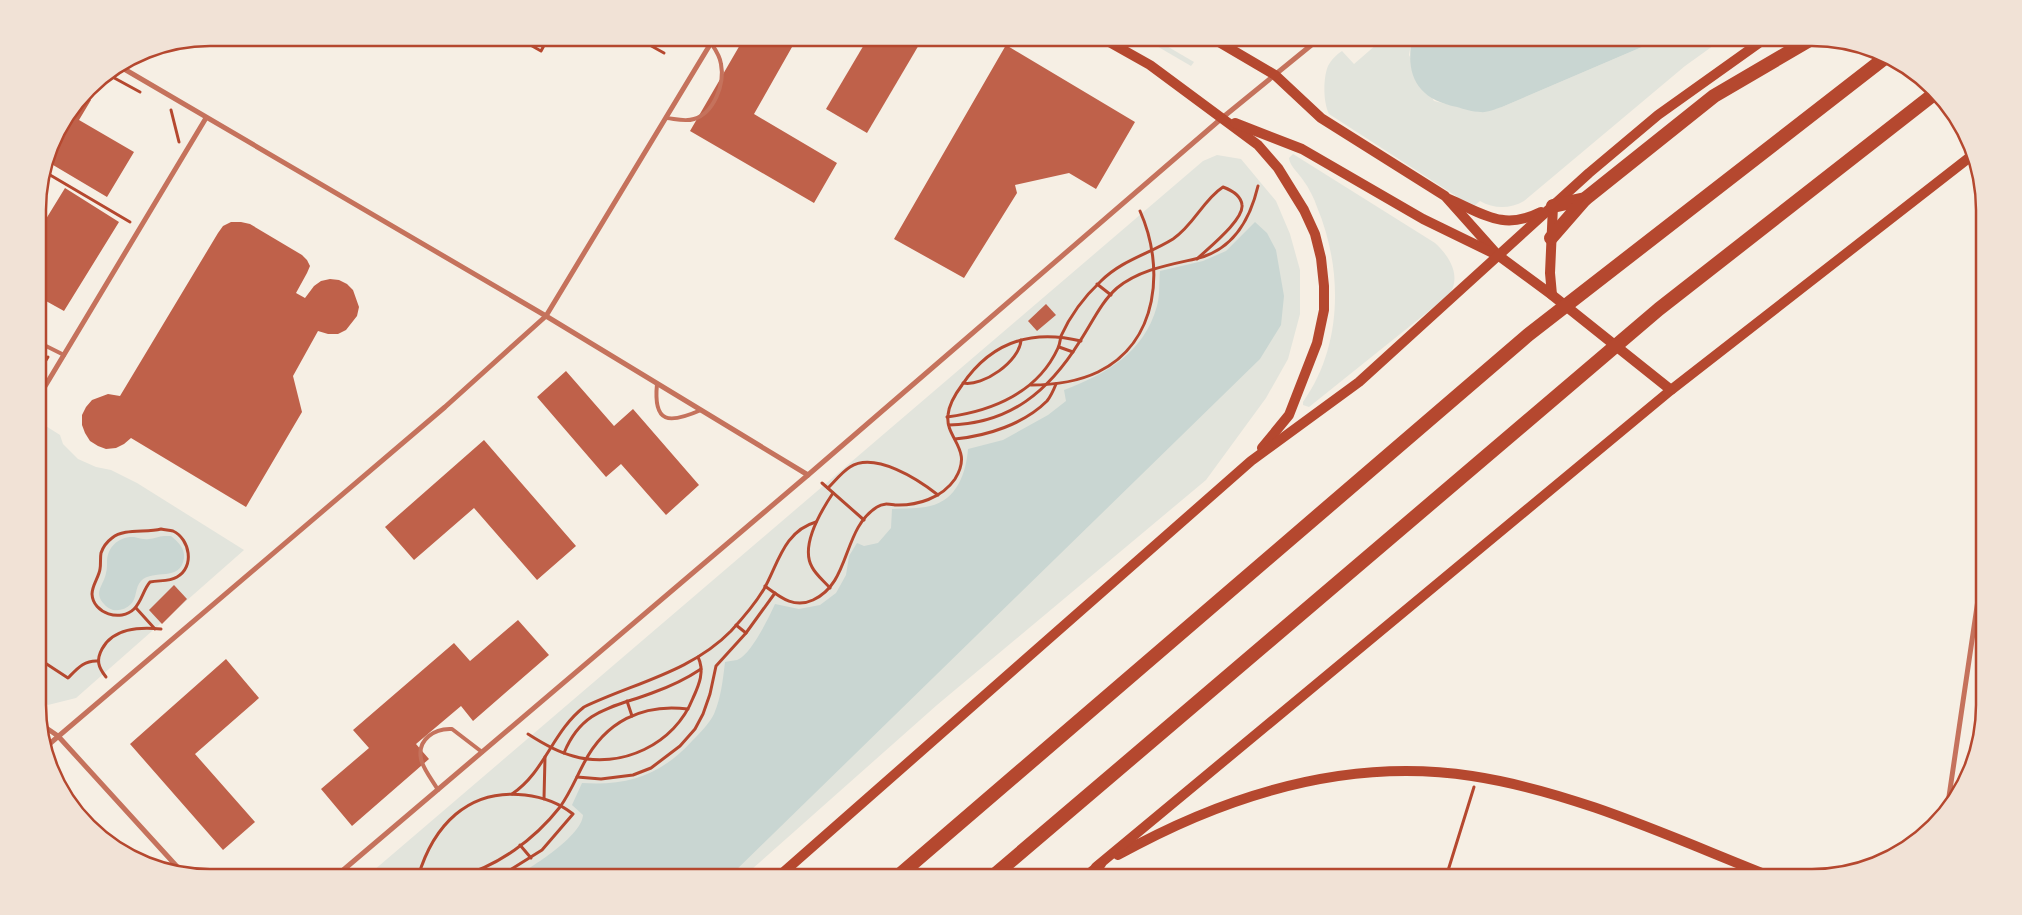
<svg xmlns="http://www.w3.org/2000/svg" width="2022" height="915" viewBox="0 0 2022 915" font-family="'Public Sans',sans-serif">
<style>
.green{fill:#e2e4dc}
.water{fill:#c9d6d2}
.building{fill:#bf614a}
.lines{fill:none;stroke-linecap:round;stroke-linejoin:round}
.path{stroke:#b5482f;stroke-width:3}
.service{stroke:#c5725c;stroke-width:4}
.minor{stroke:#c5725c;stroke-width:5}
.secondary{stroke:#b5482f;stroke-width:10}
.motorway{stroke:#b5482f;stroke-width:14}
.rim{fill:none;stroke:#b5482f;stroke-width:2.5}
</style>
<rect width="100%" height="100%" fill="#f6efe4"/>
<g class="green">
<path d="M1143 38H1153L1194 62 1191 66Z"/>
<path d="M1384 38H1412L1409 55 1434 101 1480 112 1502 107 1649 44 1658 38H1724L1685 66 1524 201C1510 209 1494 209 1480 201L1473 207 1329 114C1323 102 1323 78 1328 66 1332 59 1336 55 1342 51L1354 64Z"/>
<path d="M1293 154 1435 243C1450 257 1461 275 1450 294L1309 407 1303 405V402C1343 346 1343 269 1317 207 1314 198 1309 188 1303 180 1299 173 1290 167 1289 158Z"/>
<path d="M1217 155 1241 159 1276 201 1290 234 1300 270V314L1288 359 1266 398 1206 480 937 705 743 877H366L1203 161Z"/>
<path d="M41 423 60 435 63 444 78 459 96 467 111 470 137 483 244 550 76 698 48 705 39 699 38 428Z"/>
</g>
<g class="water">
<path d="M1412 38H1658L1649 44 1502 107C1495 109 1487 113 1480 112 1473 112 1464 109 1457 107 1418 99 1405 77 1412 38Z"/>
<path d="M1255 222 1267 233 1276 250 1284 296 1281 325 1260 359 729 877H514C531 868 582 836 583 815L572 805 582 783C628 786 661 775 692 741 700 733 709 724 714 714 721 698 723 679 725 662 728 661 733 661 737 660 751 655 769 617 775 604L799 609 820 605 836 593 846 575 849 556 857 543 864 546 878 543 891 528 892 509C904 508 919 509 930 506 957 500 966 473 968 449L1003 440 1048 415 1066 401 1064 390C1106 374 1144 353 1157 306 1160 296 1159 282 1160 271L1203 261 1226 251Z"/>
<path d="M164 536H171C178 542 185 548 184 558 180 583 154 568 141 581 135 587 137 598 131 604 126 609 120 611 113 610 110 609 106 607 104 604 93 592 104 585 106 573 107 569 107 566 107 562 107 547 119 536 134 537 139 538 144 540 149 539 154 539 159 536 164 536Z"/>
</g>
<g class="building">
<path d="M744 38H792L796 40 754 114 837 163 814 203 690 131Z"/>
<path d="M868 38H923L867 133 826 109Z"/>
<path d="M1006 45 1135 122 1096 189 1069 173 1015 185 1017 193 964 278 894 239Z"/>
<path d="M85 96 91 100 79 120 134 152 107 197 48 162 55 134Z"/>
<path d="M65 188 119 222 64 311 46 301 38 314V232Z"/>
<path d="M231 222H241L250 224 302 255 307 260 310 266 307 273 296 293 305 298 314 286 321 281 330 279 339 280 347 284 353 290 359 307 357 316 346 330 338 334H328L318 331 293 376 302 412 246 507 131 438 124 444 116 448 106 449 98 446 90 441 85 433 82 425V415L86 407 92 400 108 394 120 396 218 233 223 226Z"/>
<path d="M1046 304 1056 315 1037 331 1028 321Z"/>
<path d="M566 371 614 426 633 409 699 485 666 515 621 464 606 477 537 397Z"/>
<path d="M484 440 576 546 537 580 474 508 414 560 385 527Z"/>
<path d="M174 585 187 599 162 624 149 610Z"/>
<path d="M518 620 549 655 473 721 461 706 416 744 429 759 352 826 321 789 369 748 353 730 454 643 470 661Z"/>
<path d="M226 659 259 698 195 754 255 822 223 850 130 744Z"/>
</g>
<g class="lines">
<g class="path">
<path d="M518 38 541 51 548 38"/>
<path d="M637 38 664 53"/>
<path d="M107 74 140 92"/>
<path d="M171 110 179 142"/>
<path d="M45 172 130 222"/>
<path d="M1097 284 1111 295"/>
<path d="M1059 347 1073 352"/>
<path d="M38 373 48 357"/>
<path d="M963 383C983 387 1020 361 1021 340"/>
<path d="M1031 385C1053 385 1077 382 1098 372 1159 342 1165 267 1140 211"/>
<path d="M947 417C993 411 1038 392 1058 348 1060 344 1060 340 1061 336 1070 316 1085 296 1101 281 1122 260 1149 254 1173 239 1194 225 1203 200 1223 187 1231 190 1241 195 1242 205 1244 220 1207 249 1197 259"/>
<path d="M949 425C1010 424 1049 391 1080 341 1092 323 1101 302 1117 288 1139 270 1168 265 1195 259 1232 251 1250 220 1258 186"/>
<path d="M955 439C987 436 1024 424 1047 401 1051 396 1054 389 1056 384"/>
<path d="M822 483 864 520"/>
<path d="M828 488C835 481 842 472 850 467 875 451 919 480 938 495"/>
<path d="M161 529C165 530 169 530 173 531 190 539 195 567 177 577 169 582 159 580 150 582 143 590 142 601 134 609 121 622 93 614 92 594 92 585 99 577 100 569 101 564 100 558 101 553 103 547 108 541 112 538 124 528 146 533 161 529Z"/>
<path d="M765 586C780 597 794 609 813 600 851 583 842 529 877 507 883 503 888 504 895 505 917 506 942 498 955 479 974 449 945 439 948 415 949 404 956 393 962 385 991 342 1032 329 1081 341"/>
<path d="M830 588C824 581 816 575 812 567 800 546 821 511 833 493"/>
<path d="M136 608 155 629"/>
<path d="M736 625 746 633"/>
<path d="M39 659 68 678C77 669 84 660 98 661"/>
<path d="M106 677C98 667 96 660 102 649 113 628 139 627 161 629"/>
<path d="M627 701 632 716"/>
<path d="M528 734C542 743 557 752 573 756 621 770 675 744 693 698 699 685 705 671 698 657"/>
<path d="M564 753C582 709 612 708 652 693 669 687 686 679 701 669"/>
<path d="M577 777 601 779 633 775 651 768 680 746 695 729 703 714 710 694 716 666 746 633 775 593"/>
<path d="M512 794C545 772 552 732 584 707 634 683 691 672 731 631 743 618 755 604 764 589 778 564 784 531 816 522"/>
<path d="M544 799 545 757"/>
<path d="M520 845 531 858"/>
<path d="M418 877C433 826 468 788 525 795 543 797 559 803 573 814L542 850 499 877"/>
<path d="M458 877C498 866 534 840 560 807 570 793 576 778 584 763 605 722 642 703 688 709"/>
<path d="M1446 877 1474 787"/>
</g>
<g class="service">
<path d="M667 118C676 119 685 122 694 119 714 113 725 84 721 64 720 56 715 49 711 43"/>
<path d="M38 342 64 355"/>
<path d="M657 384C653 424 669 424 701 410"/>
<path d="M438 790C433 781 423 769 421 759 417 739 435 728 452 729L482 752"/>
</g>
<g class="minor">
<path d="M119 66 546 316 808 475"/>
<path d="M38 398 206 118"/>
<path d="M39 723 58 736 181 871"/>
<path d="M47 746 445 407 546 316 714 38"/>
<path d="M1947 810 1984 559"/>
<path d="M335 877 808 475 1222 118 1320 38"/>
</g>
<g class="secondary">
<path d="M1102 38 1150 65 1258 145 1278 168 1304 210 1315 234 1321 258 1324 286V310L1317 343 1289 415 1262 448"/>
<path d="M1212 38 1275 75 1321 118 1445 196 1495 252"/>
<path d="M1235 123 1302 149 1423 219 1499 256 1552 295 1671 390"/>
<path d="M1449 199C1484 214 1503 231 1541 212"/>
<path d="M1552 295 1550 273 1553 206"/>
<path d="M1118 855C1226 795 1348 757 1472 776 1576 792 1675 839 1772 877"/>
<path d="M1096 867 1671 390 1970 157"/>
<path d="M778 877 1251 461 1359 382 1589 173 1658 115 1766 38"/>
<path d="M1085 877 1101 864"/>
</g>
<g class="motorway">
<path d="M1553 206 1585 199 1714 96 1813 38"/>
<path d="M1551 238 1585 199"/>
<path d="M897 877 1528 335 1886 57"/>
<path d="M992 877 1659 309 1934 94"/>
</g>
</g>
<path d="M0 0H2022V915H0ZM210 46H1812A164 164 0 0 1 1976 210V705A164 164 0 0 1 1812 869H210A164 164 0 0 1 46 705V210A164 164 0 0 1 210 46Z" fill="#f1e2d6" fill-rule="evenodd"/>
<path class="rim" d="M210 46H1812A164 164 0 0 1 1976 210V705A164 164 0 0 1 1812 869H210A164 164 0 0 1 46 705V210A164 164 0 0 1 210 46Z"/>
</svg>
